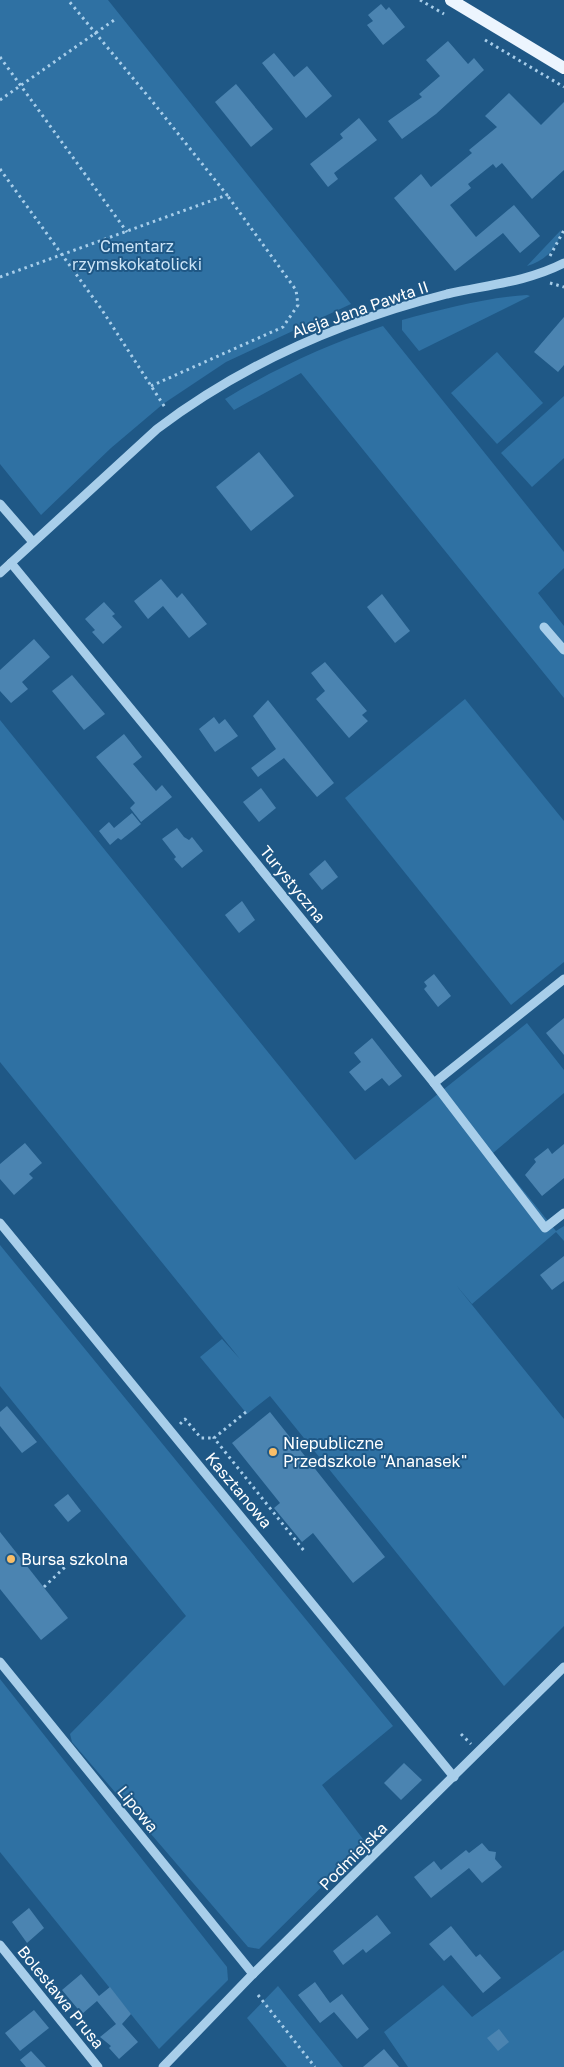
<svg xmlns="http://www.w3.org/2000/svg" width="564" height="2067" viewBox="0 0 564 2067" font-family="'Golos Text',sans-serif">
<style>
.green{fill:#2f71a3}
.building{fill:#4b84b1}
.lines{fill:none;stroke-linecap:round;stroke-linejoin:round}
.path{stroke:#a8ceea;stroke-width:3;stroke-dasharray:2.5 4;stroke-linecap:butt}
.minor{stroke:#a8ceea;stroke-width:9}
.major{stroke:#ecf5fe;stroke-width:12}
.poi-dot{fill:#f9be68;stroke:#1f5886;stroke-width:2}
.labels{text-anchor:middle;stroke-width:4;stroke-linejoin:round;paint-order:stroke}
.park-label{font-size:16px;fill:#cce5f8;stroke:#1f5886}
.street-label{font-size:16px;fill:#fff;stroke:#1f5886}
.poi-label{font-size:16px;fill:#fff;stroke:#1f5886;text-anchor:start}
</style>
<rect width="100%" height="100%" fill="#1f5886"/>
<g class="green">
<path d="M0 0H108L351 304 226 362 163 404 111 448 41 515 0 464Z"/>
<path d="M561 230C559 248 544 261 527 266Z"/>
<path d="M527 295 530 296 419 351 402 330V320C444 309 484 298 527 295Z"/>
<path d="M383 326 564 552V568L538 593 564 626V698L301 373 234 410 225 399C274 369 328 344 383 326Z"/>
<path d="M497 352 543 403 497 444 451 393Z"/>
<path d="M564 396V458L532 487 501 453Z"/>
<path d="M465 699 564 821V962L511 1005 345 798Z"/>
<path d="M0 720 355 1160 527 1023 564 1070V1093L493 1153 556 1231 564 1226V1241L556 1232 472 1304 456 1285 564 1419V1626L504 1686 270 1396 247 1414 200 1357 222 1339 240 1359 0 1062Z"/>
<path d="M0 1245 393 1726 322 1785 366 1843 259 1949 248 1947 72 1742 70 1734 186 1616 0 1386Z"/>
<path d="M0 1679 227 1967 228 1980 159 2049 0 1852Z"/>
<path d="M564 1950V2067H408L384 2032 443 1985 472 2017Z"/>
<path d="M278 1986 343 2067H287L247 2018Z"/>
</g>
<g class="building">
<path d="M381 4 386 10 389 7 405 27 383 45 367 25 373 21 368 15Z"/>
<path d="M448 41 468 64 474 58 484 70 436 114 402 139 388 121 422 97 419 94 440 76 426 60Z"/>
<path d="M274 53 294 77 307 66 332 96 306 118 262 63Z"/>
<path d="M236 84 273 129 251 147 215 102Z"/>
<path d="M509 93 541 125 564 102V170L532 199 502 163 496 168 493 164 468 184 471 188 450 205 476 237 514 205 540 236 520 253 503 233 455 271 394 198 421 174 431 187 472 153 469 150 497 127 485 116Z"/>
<path d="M359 118 377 140 334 173 338 179 328 187 310 164 343 138 340 134Z"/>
<path d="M564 317V365L558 372 534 352Z"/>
<path d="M259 452 294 496 251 531 216 487Z"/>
<path d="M161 579 177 598 182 593 207 624 189 638 163 606 148 619 134 601Z"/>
<path d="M382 594 410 631 395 643 367 607Z"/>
<path d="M104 602 115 614 112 616 122 627 103 644 92 632 95 630 85 619Z"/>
<path d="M34 639 50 657 22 682 28 689 11 703 0 691V670Z"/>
<path d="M325 662 367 711 362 715 368 721 349 738 316 699 325 691 311 673Z"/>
<path d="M72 675 105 714 84 730 52 691Z"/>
<path d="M268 700 334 783 317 797 284 758 258 777 251 768 276 749 253 716Z"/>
<path d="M214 717 219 724 225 719 238 736 215 752 199 729Z"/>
<path d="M124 734 142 757 133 764 156 791 162 785 172 797 141 822 130 808 135 803 96 757Z"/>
<path d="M261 788 276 808 259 822 243 802Z"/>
<path d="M132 813 141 824 121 840 118 838 110 845 99 831 109 822 114 828Z"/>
<path d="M177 828 184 837 189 840 192 837 203 851 182 868 174 859 176 857 162 839Z"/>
<path d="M325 860 338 877 322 890 309 874Z"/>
<path d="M242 901 255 920 239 933 225 915Z"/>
<path d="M434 974 451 996 438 1007 424 989 427 986 424 982Z"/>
<path d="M564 1018V1055L546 1033Z"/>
<path d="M372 1038 402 1076 389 1086 382 1078 365 1091 349 1072 361 1062 354 1053Z"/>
<path d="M25 1143 42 1163 29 1174 33 1178 14 1195 0 1179V1164Z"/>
<path d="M564 1144V1178L542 1196 525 1175 536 1162 534 1159 548 1148 552 1154Z"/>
<path d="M564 1256V1281L552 1290 540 1275Z"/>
<path d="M7 1406 37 1442 22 1453 0 1426V1412Z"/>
<path d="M270 1412 385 1557 353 1583 313 1533 302 1542 274 1508 280 1503 232 1443Z"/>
<path d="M68 1494 81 1511 68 1522 54 1505Z"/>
<path d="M0 1532 68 1618 41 1640 0 1589Z"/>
<path d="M404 1763 422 1780 401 1800 384 1783Z"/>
<path d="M482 1843 489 1851 496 1852 495 1859 502 1867 482 1883 469 1868 431 1898 414 1877 434 1861 441 1870 466 1850 469 1853Z"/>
<path d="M29 1908 44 1928 27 1943 12 1922Z"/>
<path d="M377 1915 391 1933 366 1953 363 1949 343 1965 333 1951Z"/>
<path d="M451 1926 476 1957 480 1954 501 1978 483 1993 451 1955 444 1961 429 1944Z"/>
<path d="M81 1974 99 1996 110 1987 131 2014 122 2024 138 2042 119 2059 109 2048 111 2046 100 2037 116 2024 97 2001 82 2014 62 1990Z"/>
<path d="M315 1982 330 2003 342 1994 369 2029 357 2039 334 2012 320 2023 298 1995Z"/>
<path d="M34 2010 49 2028 20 2051 5 2033Z"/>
<path d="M499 2029 509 2042 498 2051 487 2038Z"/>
<path d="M384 2049 399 2067H363Z"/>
<path d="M31 2051 46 2067H26L20 2060Z"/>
</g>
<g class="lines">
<g class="path">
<path d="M420 0 444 14"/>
<path d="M485 40 564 87"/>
<path d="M0 57 127 232"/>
<path d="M0 100 117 18"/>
<path d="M0 169 102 310 166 409"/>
<path d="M550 256 564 230"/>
<path d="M0 277 227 195 152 101 68 0"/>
<path d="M550 283 564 287"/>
<path d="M151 386 283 327 298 305 296 290 227 195"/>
<path d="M246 1412 214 1438 305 1552"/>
<path d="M180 1424 185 1419 201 1438H214"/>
<path d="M44 1587 66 1566"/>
<path d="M461 1734 471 1744"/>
<path d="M258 1995 315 2067"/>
</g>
<g class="minor">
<path d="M0 504 33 542"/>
<path d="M11 563 163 748 434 1083 545 1228 564 1213"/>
<path d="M0 573 157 429C244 363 341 321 447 294 487 285 527 282 564 263"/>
<path d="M544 627 564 650"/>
<path d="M434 1083 564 979"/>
<path d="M0 1223 454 1777"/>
<path d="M0 1662 253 1974"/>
<path d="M0 1945 98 2067"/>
<path d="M163 2067 253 1974 564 1667"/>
</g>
<path class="major" d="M451 0 564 68"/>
</g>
<g class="poi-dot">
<circle cx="273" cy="1452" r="5"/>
<circle cx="11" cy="1559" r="5"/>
</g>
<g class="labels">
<g class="park-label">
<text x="137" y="252">Cmentarz<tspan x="137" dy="18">rzymskokatolicki</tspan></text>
</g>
<g class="street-label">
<text transform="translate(360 309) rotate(-19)" y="6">Aleja Jana Pawła II</text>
<text transform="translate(293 884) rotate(51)" y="6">Turystyczna</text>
<text transform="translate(239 1490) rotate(50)" y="6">Kasztanowa</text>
<text transform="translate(138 1809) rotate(51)" y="6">Lipowa</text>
<text transform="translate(353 1856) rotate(-45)" y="6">Podmiejska</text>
<text transform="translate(61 1997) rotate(51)" y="6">Bolesława Prusa</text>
</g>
<g class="poi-label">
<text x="283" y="1449">Niepubliczne<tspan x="283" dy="18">Przedszkole "Ananasek"</tspan></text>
<text x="21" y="1565">Bursa szkolna</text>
</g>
</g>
</svg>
